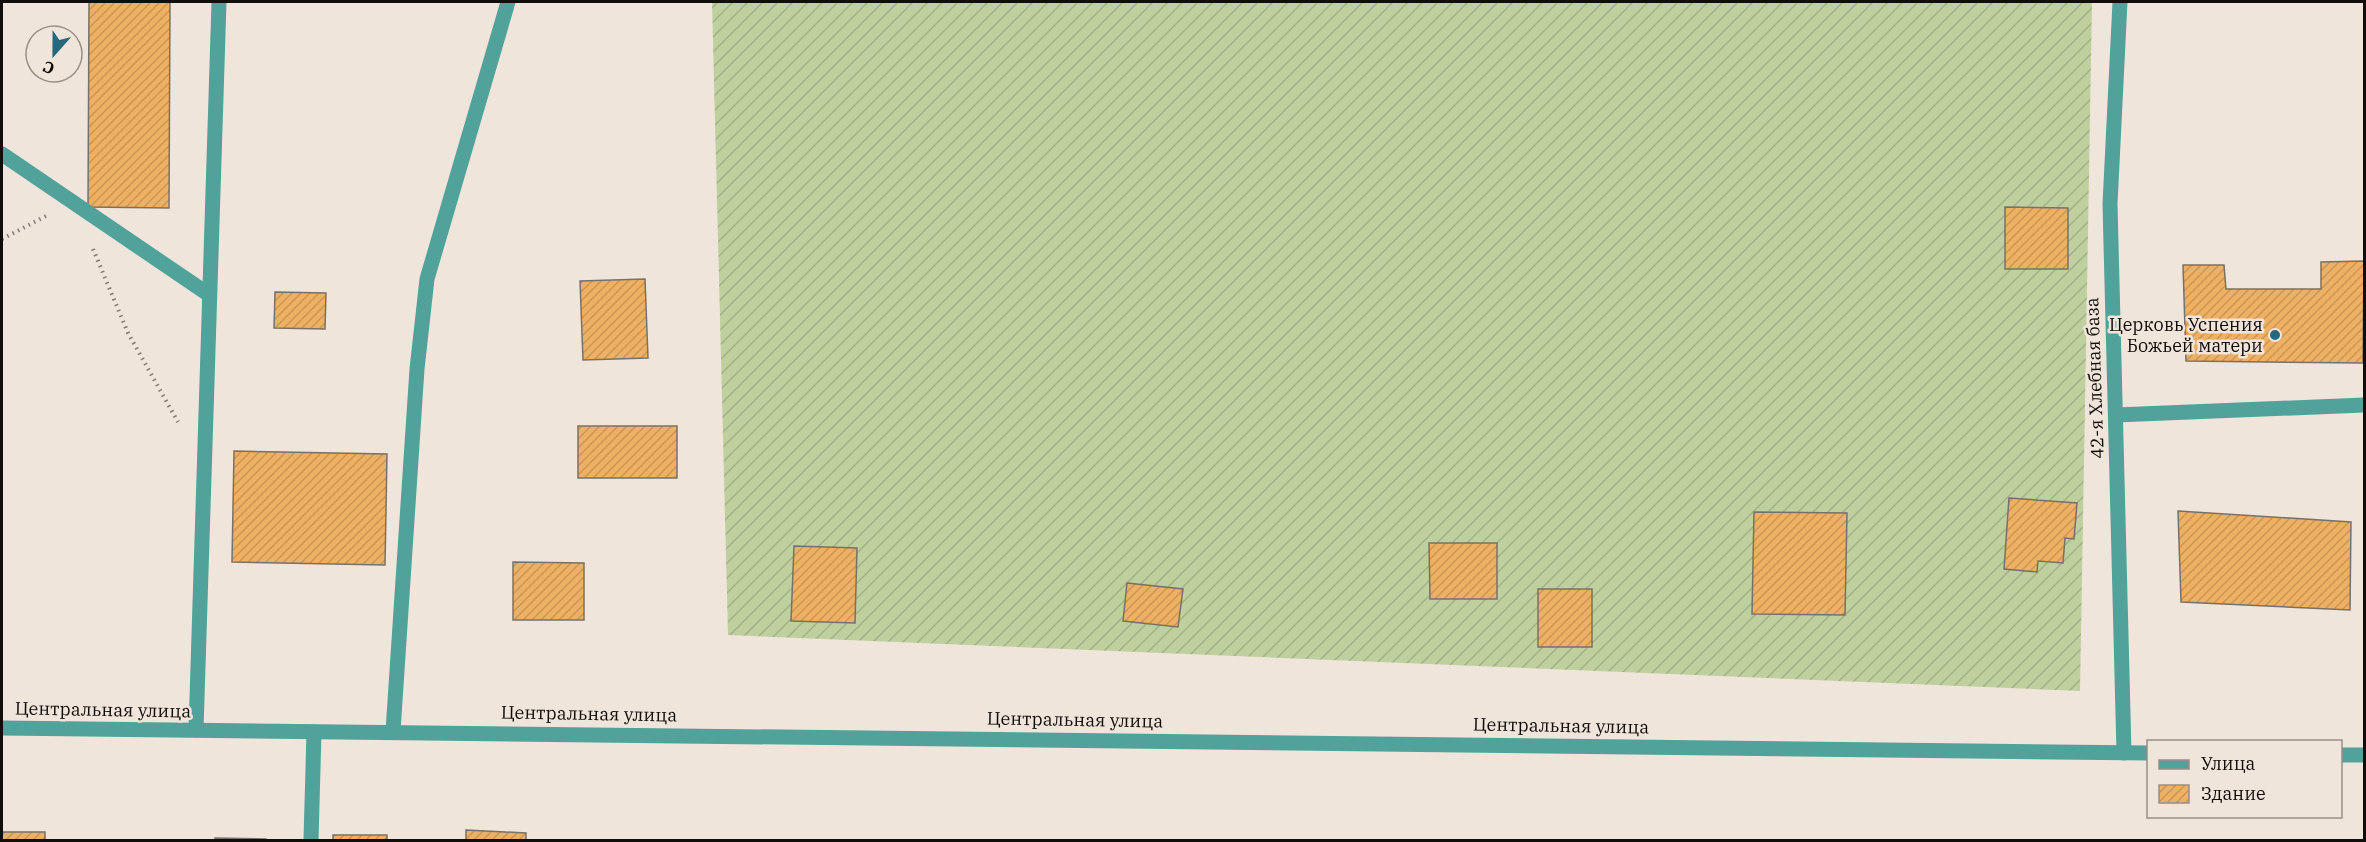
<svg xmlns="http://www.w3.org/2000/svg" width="2366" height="842" viewBox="0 0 2366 842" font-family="'IBM Plex Serif',serif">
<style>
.garden{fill:url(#garden-furrows)}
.building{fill:url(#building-hatch);stroke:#797167;stroke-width:1.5}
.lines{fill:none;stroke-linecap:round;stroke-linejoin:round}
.path{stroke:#837b75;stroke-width:4;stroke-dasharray:1.5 4.5;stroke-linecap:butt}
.minor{stroke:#51a29b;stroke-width:15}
.poi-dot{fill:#28687c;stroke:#f0e5db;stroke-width:2}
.labels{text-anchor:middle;stroke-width:5;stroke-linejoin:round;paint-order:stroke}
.poi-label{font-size:18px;fill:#110d0a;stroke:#f0e5db;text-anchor:end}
.street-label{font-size:18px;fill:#110d0a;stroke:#f0e5db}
</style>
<defs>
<pattern id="garden-furrows" width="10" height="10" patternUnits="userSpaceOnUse" patternTransform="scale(1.5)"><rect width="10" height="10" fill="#bed09d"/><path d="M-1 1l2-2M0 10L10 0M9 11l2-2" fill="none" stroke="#a2b186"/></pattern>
<pattern id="building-hatch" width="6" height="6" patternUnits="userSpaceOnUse" patternTransform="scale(1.5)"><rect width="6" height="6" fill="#eeb063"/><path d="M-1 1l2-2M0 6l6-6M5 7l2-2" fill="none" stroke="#cb9655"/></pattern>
</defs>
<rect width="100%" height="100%" fill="#f0e5db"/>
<path class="garden" d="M712 2H2092L2080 691 728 635Z"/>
<g class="building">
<path d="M89 2H170L169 208 88 207Z"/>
<path d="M2005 207 2068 208V269H2005Z"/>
<path d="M2364 261 2363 363 2186 361 2183 265H2224L2226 289H2321V262Z"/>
<path d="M645 279 648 358 583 360 580 281Z"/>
<path d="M275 292 326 293 325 329 274 328Z"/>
<rect x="578" y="426" width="99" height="52"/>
<path d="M234 451 387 454 385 565 232 562Z"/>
<path d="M2009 498 2077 503 2074 539 2065 538 2063 563 2038 561 2037 572 2004 569Z"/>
<path d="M2178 511 2351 522 2350 610 2181 602Z"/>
<path d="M1754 512 1847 513 1845 615 1752 614Z"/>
<path d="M1429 543H1497V599H1430Z"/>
<path d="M794 546 857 548 855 623 791 621Z"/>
<path d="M513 562 584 563V620H513Z"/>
<path d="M1127 583 1183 589 1178 627 1123 621Z"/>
<rect x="1538" y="589" width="54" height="58"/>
<path d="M466 830 526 833V840H466Z"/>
<rect x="2" y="832" width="43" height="8"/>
<rect x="333" y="835" width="54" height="5"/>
<path d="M215 838 266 839V840H215Z"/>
</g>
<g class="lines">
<g class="path">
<path d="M2 239 46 216"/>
<path d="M93 249 128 333 178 422"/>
</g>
<g class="minor">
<path d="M2120 2 2110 204 2124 753"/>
<path d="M2 154 208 294"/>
<path d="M2116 415 2364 405"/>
<path d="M2 728 2148 753"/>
<path d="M196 730 219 2"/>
<path d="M393 731 417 369 427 279 508 2"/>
<path d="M2340 755H2364"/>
<path d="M311 840 314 732"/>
</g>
</g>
<circle class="poi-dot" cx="2275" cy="335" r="6"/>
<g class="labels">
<g class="poi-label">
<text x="2263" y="331">Церковь Успения<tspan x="2263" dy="21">Божьей матери</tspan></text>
</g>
<g class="street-label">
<text transform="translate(2095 378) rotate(-92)" y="6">42-я Хлебная база</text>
<text transform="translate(103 710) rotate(1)" y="6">Центральная улица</text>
<text transform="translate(589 714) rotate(1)" y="6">Центральная улица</text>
<text transform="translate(1075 720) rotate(1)" y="6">Центральная улица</text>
<text transform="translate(1561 726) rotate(1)" y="6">Центральная улица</text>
</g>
</g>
<rect width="2366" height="842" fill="none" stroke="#110d0a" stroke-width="6"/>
<rect x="2147" y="740" width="195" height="78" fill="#f0e5db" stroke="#978f87" stroke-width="1.5"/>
<rect x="2159" y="760" width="30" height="9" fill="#51a29b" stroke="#978f87" stroke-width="1.5"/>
<text x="2201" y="770" font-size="18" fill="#110d0a">Улица</text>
<rect x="2159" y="785" width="30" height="18" fill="url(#building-hatch)" stroke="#978f87" stroke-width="1.5"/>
<text x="2201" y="800" font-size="18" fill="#110d0a">Здание</text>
<g transform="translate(54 54) rotate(201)"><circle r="28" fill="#f0e5db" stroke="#978f87" stroke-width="1.5"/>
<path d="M0-4.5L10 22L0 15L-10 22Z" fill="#28687c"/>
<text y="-9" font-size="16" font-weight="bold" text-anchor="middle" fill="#110d0a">С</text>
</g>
</svg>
